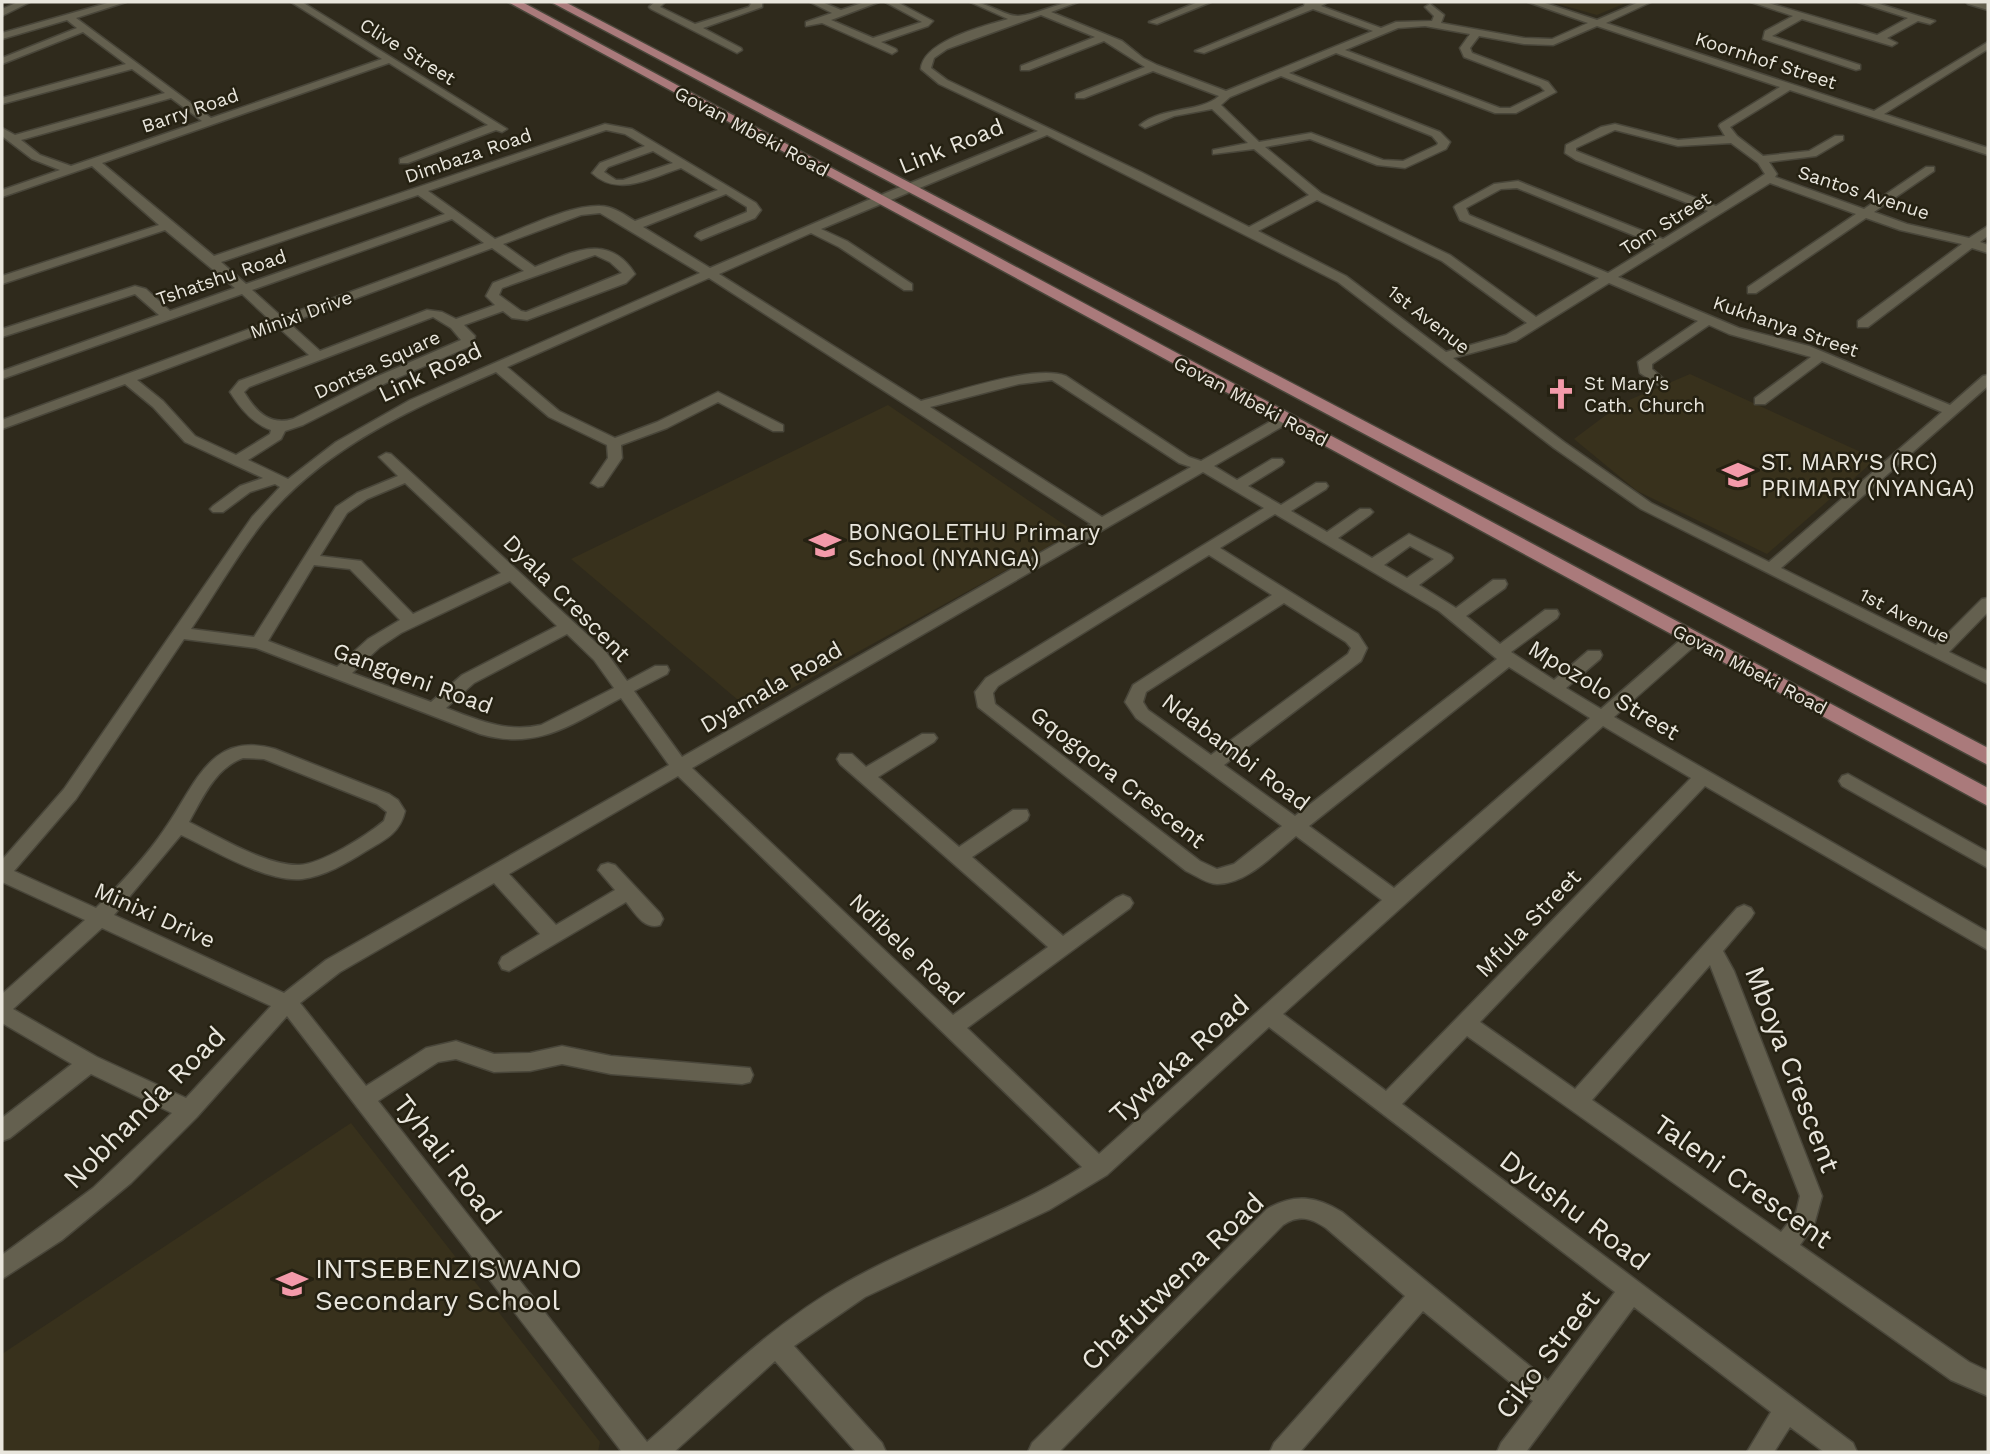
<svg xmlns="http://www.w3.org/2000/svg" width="1990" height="1454" viewBox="0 0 1990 1454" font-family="'Work Sans',sans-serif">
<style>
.built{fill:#38311c}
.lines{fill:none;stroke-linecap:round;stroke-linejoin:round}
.minor-casing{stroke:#49463a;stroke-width:3}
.major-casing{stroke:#49463a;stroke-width:3}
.minor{fill:#64604f;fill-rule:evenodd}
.major{fill:#aa7a7b;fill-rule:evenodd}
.labels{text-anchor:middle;stroke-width:5;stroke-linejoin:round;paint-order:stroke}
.far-street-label{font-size:19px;fill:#e9e6dd;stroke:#252112}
.far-poi-label{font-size:19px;fill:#e9e6dd;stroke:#252112;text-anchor:start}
.street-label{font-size:23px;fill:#e9e6dd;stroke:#252112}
.poi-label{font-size:23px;fill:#e9e6dd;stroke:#252112;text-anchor:start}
.near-street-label{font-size:28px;fill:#e9e6dd;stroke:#252112}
.near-poi-label{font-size:28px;fill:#e9e6dd;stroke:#252112;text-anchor:start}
</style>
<rect width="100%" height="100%" fill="#2f2a1c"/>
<g class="built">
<path d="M1551 2H1628L1597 15Z"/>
<path d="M1690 374 1876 459 1767 554 1637 491 1574 439 1622 403Z"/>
<path d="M888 405 1075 532 751 711 571 559Z"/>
<path d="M351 1123 600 1442 598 1452H2V1354Z"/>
</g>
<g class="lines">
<defs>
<g id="minor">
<path d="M18 2H30L2 16V9Z"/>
<path d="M111 2H126L76 18 211 118 382 59 291 2H302L507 129 502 132 496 130 408 163H400V159L488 125 389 63 102 163 214 256 605 124 632 129 756 203 761 210 755 218 701 240 695 236 697 233 747 212V207L726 194 643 227 710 268 866 201 1038 131 939 84 921 69C923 41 984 26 1008 19L970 2C988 2 1004 16 1018 16 1037 15 1056 2 1078 2L1051 12 1122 41 1143 58 1157 65 1226 91 1373 31 1313 9 1204 53 1195 51 1304 6 1305 2H1328L1321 6 1381 28 1396 22 1432 21 1434 16 1425 7 1430 4 1444 15 1441 23 1524 38 1552 39 1588 23 1528 2H1542L1597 20 1639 2H1651L1606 23 1874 111 1988 42V49L1884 114 1988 148V155L1790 90 1730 127 1737 136 1763 156 1809 151 1835 136H1843V140L1816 156 1769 162 1777 174 1775 177 1864 209 1926 167H1934V171L1874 212 1907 224 1969 238 1988 226V236L1980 242 1988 245V253L1972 248 1868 327H1858V321L1962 244 1900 230 1866 218 1756 293H1748V287L1856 214 1770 183 1618 277 1739 328 1809 346 1950 405 1983 376 1988 375V386L1781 568 1936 645 1982 599 1988 598V612L1949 652 1988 671V684L1641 509 1554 448 1338 282 1047 135 821 229 847 241 912 284V290H904L839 247 811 233 719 274 921 401C956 392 1034 364 1066 376L1189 457 1201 461 1280 416H1290V422L1214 466 1237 480 1272 459H1282L1284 462 1282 465 1248 486 1281 505 1316 483H1326L1328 486 1326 489 1291 511 1327 532 1360 509H1370L1373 512 1370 515 1338 538 1372 558 1409 534 1451 555 1453 558 1451 561 1419 585 1456 608 1493 580H1505L1507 584 1505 588 1466 616 1500 644 1545 610H1557L1559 614 1557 618 1511 652 1554 680 1588 651H1600L1602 655 1600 659 1566 688 1601 709 1687 634H1699L1701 638 1699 642 1614 717 1988 932V950L1705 786 1480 1022 1575 1089 1737 908 1744 905 1751 908 1754 913 1751 918 1723 951 1734 971 1822 1196 1814 1225 1800 1245 1969 1362 1988 1371V1396L1951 1380 1467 1036 1402 1104 1853 1443 1857 1452H1824L1790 1427 1774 1452H1747L1771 1412 1634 1307 1526 1452H1497L1501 1443 1533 1401 1423 1311 1300 1452H1270L1274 1443 1405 1296 1326 1228C1311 1218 1299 1214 1283 1225L1059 1452H1028L1032 1443 1267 1209C1294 1193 1316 1196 1342 1212L1548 1381 1615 1292 1269 1027 1107 1175 1049 1210 865 1297 794 1346 882 1443 886 1452H856L775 1361 674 1452H622L287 1016 197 1117 131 1183 62 1240 2 1279V1255L93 1188 172 1113 91 1074 10 1138 2 1141V1118L72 1064 2 1023V994L85 920 2 882V860L64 789 252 517 280 487 275 484 250 492 223 512H213L210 509 213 506 240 486 263 478 185 442 153 407 125 384 2 429V420L271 321 242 294 2 379V371L159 315 135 294 2 337V329L135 286 146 289 170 311 235 288 165 230 2 284V276L159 225 92 166 2 197V190L60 170 32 159 2 136V128L15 135 165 93 132 69 2 104V98L126 64 83 32 2 64V58L77 28 67 20 2 39V33ZM1041 15 1095 37 1021 66V70H1029L1104 41 1145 67 1076 94V98H1084L1153 71 1219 96C1200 113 1163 106 1140 125L1145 128 1174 116 1212 109 1248 143 1213 150V154L1254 149 1309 195 1249 227 1141 172 947 80 931 68 934 58 947 49ZM1425 26 1470 34 1460 48 1464 57 1540 86 1545 91 1510 108H1500L1345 50 1398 28ZM1597 26 1780 87 1720 124 1719 126 1725 136 1678 140 1615 124 1601 127 1566 145 1565 153 1576 160 1708 211 1663 239 1518 181 1494 184 1456 205 1454 207 1460 220 1599 278 1536 317 1450 255 1321 193 1265 147 1310 139 1377 165 1405 168 1446 149 1450 142 1440 132 1289 73 1336 53 1495 113H1516L1556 92 1548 82 1472 53 1470 48 1479 36 1524 44 1553 45ZM1281 76 1432 136 1438 143 1437 145 1403 161 1383 160 1311 133 1259 142 1221 105 1230 97ZM171 98 202 121 71 166 40 155 21 140ZM606 130 625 134 645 146 600 163 592 173C618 198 652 177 681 168L718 190 635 221C625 215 613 206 600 206 569 205 525 228 495 239L428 191ZM1615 130 1678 146 1731 143 1758 163 1765 174 1716 206 1576 151V148ZM653 151 673 163 623 180H616L604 172 608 167ZM1517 188 1655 244 1608 273 1469 215 1466 208 1501 189ZM418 195 445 214 246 284 221 262ZM1317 200 1442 261 1527 323 1506 335 1446 352 1346 276 1258 231ZM600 213 700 273 410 400 336 442 288 479 248 460 281 439 285 431 303 425 386 383 473 345 475 336 464 325 503 311 512 318 527 320 626 283 635 274C608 231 571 253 535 267L503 244 581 215ZM452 219 484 243 282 317 252 290ZM492 248 524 271 493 283 486 296 495 305 456 319 442 312 427 310 320 351 289 323ZM595 255 610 262 622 273 526 312 521 311 499 295 502 288ZM709 278 1091 524 682 757 634 691 667 674 669 670 667 666H655L627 681 606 652 391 454 386 453 379 457 398 476 357 493 336 507 254 637 191 629C215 594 237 555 263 522 323 448 411 409 496 372L549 417 607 445 608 458 591 483 598 487 603 486 622 458 621 445 667 428 718 402 773 431H783V425L718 392 657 422 615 438 559 411 507 367ZM1609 283 1698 321 1638 362 1640 373 1660 386 1667 382 1652 369V364L1709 325 1729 334 1811 357 1755 398V404H1765L1822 361 1942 412 1769 562 1651 503 1564 442 1453 358 1516 341ZM433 317 451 328 461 340 376 377 293 419C270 426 256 412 244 392L249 387ZM278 327 309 355 239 381 230 392C240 408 253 424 271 430L270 434 236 455 195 436 163 401 137 380ZM1052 380 1179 463 1191 467 1102 517 930 407 1019 384ZM1203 472 1264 508 986 678 975 692 978 707 1186 871C1195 875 1207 884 1217 884 1247 884 1274 854 1296 836L1382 900 1099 1154 967 1028 1130 908 1133 903 1130 898 1123 895 1116 898 1063 936 972 857 1027 820 1029 815 1027 810H1013L959 847 878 777 934 742 937 738 934 734H922L866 767 852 754H840L837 759 840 764 1048 947 953 1015 692 768ZM405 483 501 573 413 614 361 561 320 556 347 513 367 499ZM1275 514 1439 611 1497 659 1295 816 1224 765 1361 661 1367 648 1358 634 1220 548ZM1410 546 1434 559 1407 578 1384 565ZM1209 555 1272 595 1133 685 1125 702 1136 718 1282 826 1234 864 1217 869 1200 861 995 704 993 693 998 686ZM314 565 350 569 400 620 368 639 337 667 268 641ZM510 581 557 626 462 675 431 702 352 673 380 647 401 633ZM1284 603 1346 642 1351 648 1348 654 1211 755 1148 710 1143 702 1146 692ZM567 634 594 660 614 688 541 725C506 733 478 720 446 708L474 683ZM184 639 256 648 480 734C538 751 572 724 621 698L669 765 326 960 284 993 114 915 181 835C212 849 267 883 302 879 325 876 347 863 366 851 385 840 400 833 405 811L398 800 389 794 275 749C209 730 195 787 164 830 145 858 120 884 96 908L14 871 76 799ZM1509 667 1590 718 1394 888 1309 826ZM1603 726 1691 778 1386 1091 1283 1014ZM243 758 264 759 377 804 387 812 384 821C366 836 322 864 299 865 266 866 218 836 189 822 202 799 215 768 243 758ZM678 776 1082 1167C1008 1214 923 1239 847 1282 772 1324 711 1386 647 1442L378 1101 438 1062 456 1059 494 1072 530 1071 562 1064 611 1074 742 1084 750 1082 753 1075 750 1068 611 1056 562 1046 530 1053 494 1054 456 1041 426 1048 366 1086 300 1003 340 972 494 883 540 934 502 957 499 963 502 969 509 971 626 902C635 913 644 930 660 925L663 919 660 913 615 865 608 863 601 865 598 870 615 890 556 925 509 874ZM102 928 271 1006 186 1098 97 1057 13 1009ZM1710 965 1800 1196 1796 1213 1781 1232 1592 1100Z"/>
<path d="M655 2H665L660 7 695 24 749 7 752 2H762V7L703 28 741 48 742 50 737 53 651 9 649 7Z"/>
<path d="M810 2H822L841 10 865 2H879L831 20 873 38 922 22 885 2H897L933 21 928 26 881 42 896 49 897 51 892 54 822 23 806 26V22L832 13Z"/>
<path d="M1198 2H1211L1157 24 1149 22Z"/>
<path d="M1751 2H1765L1877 35 1908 18 1858 2H1873L1935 21 1930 24 1918 21 1887 38 1897 43 1892 46 1802 19 1772 36 1860 65V69L1856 70 1763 39 1765 31 1793 16Z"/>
<path d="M1966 2 1988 4V10L1968 4Z"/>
<path d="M1848 774 1988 852V868L1842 786 1839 781 1842 776Z"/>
</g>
<g id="major">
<path d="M508 2H522L1988 788V806Z"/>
<path d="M551 2H565L1988 748V765Z"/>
</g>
</defs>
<use href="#minor" class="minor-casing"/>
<use href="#major" class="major-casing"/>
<use href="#minor" class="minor"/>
<use href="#major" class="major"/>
</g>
<defs>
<symbol id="church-bare" viewBox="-9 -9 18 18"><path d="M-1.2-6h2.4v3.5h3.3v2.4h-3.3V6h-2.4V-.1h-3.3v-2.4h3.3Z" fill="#f39aaa" stroke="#252112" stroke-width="2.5" paint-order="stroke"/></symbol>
<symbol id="school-bare" viewBox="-9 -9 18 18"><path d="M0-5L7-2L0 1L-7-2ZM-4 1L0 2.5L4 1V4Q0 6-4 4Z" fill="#f39aaa" stroke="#252112" stroke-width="2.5" paint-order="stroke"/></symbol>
</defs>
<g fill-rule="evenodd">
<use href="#church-bare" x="1539" y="372" width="44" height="44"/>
<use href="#school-bare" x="1716" y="453" width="44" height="44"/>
<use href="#school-bare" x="803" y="523" width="44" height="44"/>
<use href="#school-bare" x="270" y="1262" width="44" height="44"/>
</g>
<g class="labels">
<g class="far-street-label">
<text transform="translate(408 51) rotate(32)" y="7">Clive Street</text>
<text transform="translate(1766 60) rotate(18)" y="7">Koornhof Street</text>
<text transform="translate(190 110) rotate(-19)" y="7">Barry Road</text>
<text transform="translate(752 131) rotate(28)" y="7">Govan Mbeki Road</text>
<text transform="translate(468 155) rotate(-19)" y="7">Dimbaza Road</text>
<text transform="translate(1864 192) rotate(18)" y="7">Santos Avenue</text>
<text transform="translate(1665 223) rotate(-32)" y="7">Tom Street</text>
<text transform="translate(221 277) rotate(-19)" y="7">Tshatshu Road</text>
<text transform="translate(301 314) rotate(-20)" y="7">Minixi Drive</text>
<text transform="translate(1429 319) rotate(38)" y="7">1st Avenue</text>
<text transform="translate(1786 326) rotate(19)" y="7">Kukhanya Street</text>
<text transform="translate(377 364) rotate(-25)" y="7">Dontsa Square</text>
<text transform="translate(1251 401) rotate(28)" y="7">Govan Mbeki Road</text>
<text transform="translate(1905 615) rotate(27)" y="7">1st Avenue</text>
<text transform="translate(1750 669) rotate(28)" y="7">Govan Mbeki Road</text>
</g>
<g class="far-poi-label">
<text x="1584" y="390">St Mary's<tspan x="1584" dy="22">Cath. Church</tspan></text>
</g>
<g class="street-label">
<text transform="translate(951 146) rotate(-22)" y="8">Link Road</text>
<text transform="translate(430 372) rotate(-25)" y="8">Link Road</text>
<text transform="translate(567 598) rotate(45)" y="8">Dyala Crescent</text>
<text transform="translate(413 678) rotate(20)" y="8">Gangqeni Road</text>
<text transform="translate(771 687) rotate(-30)" y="8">Dyamala Road</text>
<text transform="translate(1604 690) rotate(31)" y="8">Mpozolo Street</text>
<text transform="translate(1236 752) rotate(37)" y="8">Ndabambi Road</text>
<text transform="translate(1118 777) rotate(38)" y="8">Gqogqora Crescent</text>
<text transform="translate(155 915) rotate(24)" y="8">Minixi Drive</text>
<text transform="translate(1528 923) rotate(-46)" y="8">Mfula Street</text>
<text transform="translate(907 949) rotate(44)" y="8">Ndibele Road</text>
</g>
<g class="poi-label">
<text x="1761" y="470">ST. MARY'S (RC)<tspan x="1761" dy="26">PRIMARY (NYANGA)</tspan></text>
<text x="848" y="540">BONGOLETHU Primary<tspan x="848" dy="26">School (NYANGA)</tspan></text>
</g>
<g class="near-street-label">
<text transform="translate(1179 1059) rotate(-42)" y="10">Tywaka Road</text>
<text transform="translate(1793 1069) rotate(69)" y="10">Mboya Crescent</text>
<text transform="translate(144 1107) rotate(-45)" y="10">Nobhanda Road</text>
<text transform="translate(448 1159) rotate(52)" y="10">Tyhali Road</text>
<text transform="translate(1743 1181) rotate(35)" y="10">Taleni Crescent</text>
<text transform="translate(1575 1210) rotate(37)" y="10">Dyushu Road</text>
<text transform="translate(1172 1281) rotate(-44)" y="10">Chafutwena Road</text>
<text transform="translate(1547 1354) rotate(-53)" y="10">Ciko Street</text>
</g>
<g class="near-poi-label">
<text x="315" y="1278">INTSEBENZISWANO<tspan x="315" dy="32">Secondary School</tspan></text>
</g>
</g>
<rect width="1990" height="1454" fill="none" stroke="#e9e6dd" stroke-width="7"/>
</svg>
